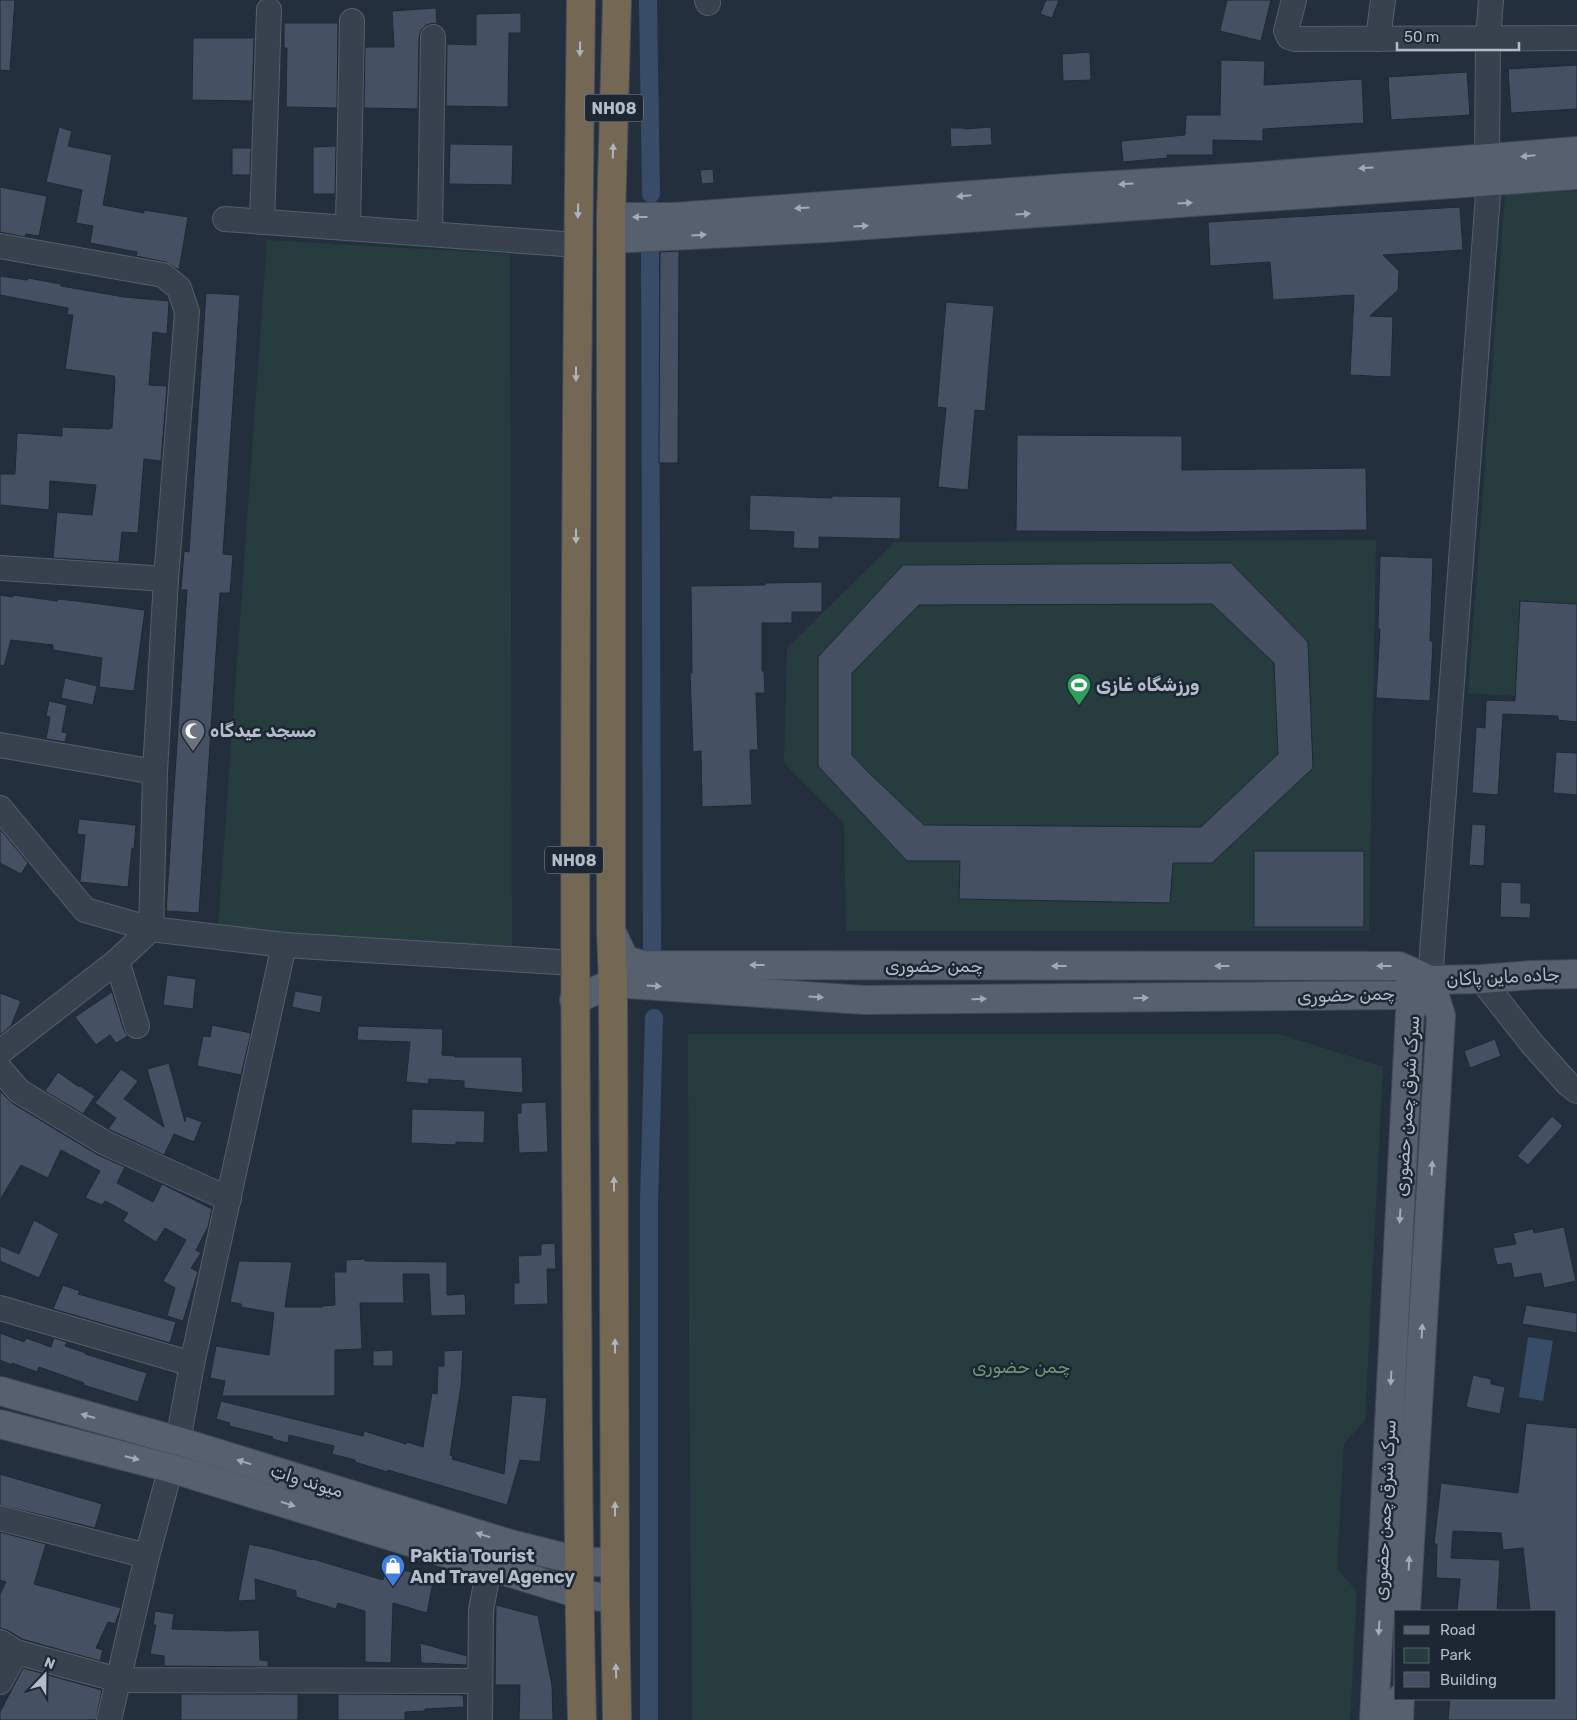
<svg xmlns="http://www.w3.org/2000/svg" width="1577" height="1720" viewBox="0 0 1577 1720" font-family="Rubik,Vazirmatn,sans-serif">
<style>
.green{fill:#263c3f}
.water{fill:#394c67}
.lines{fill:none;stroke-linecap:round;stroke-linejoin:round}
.canal{stroke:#394c67;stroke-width:18}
.building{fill:#455162;stroke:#1f2835;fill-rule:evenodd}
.minor-casing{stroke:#565f6c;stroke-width:26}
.major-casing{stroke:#414a57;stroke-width:30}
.highway-casing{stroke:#434c59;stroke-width:30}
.minor{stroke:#38414e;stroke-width:24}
.major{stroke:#56606e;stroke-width:28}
.highway{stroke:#746855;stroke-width:28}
.oneway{fill:#aeb4bd}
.oneway2{fill:#a1aab7}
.labels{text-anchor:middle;stroke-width:5;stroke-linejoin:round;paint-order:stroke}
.shield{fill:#1d2633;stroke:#878f9c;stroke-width:1}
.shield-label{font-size:16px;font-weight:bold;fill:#b4bcc9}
.poi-label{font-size:18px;font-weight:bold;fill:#b4bcc9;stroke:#1d2633;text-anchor:start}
.street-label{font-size:18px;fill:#b4bcc9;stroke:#1d2633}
.park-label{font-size:18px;fill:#6b9a76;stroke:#1d2633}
</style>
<rect width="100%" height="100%" fill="#242f3e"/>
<g class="green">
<path d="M1577 191V700L1468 693 1505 194Z"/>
<path d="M267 240 510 254 512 952 218 928Z"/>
<path d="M1376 540 1369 931H846L844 823 784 763 787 648 895 542Z"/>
<path d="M688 1034H1280L1383 1067 1365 1421 1344 1443 1337 1569 1357 1592 1350 1720H692L689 1346Z"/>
</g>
<path class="water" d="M1528 1337 1553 1341 1543 1401 1519 1397Z"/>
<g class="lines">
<g class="canal">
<path d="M648 0 651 194"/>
<path d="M650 243 652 948"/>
<path d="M649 1720V1202L654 1018"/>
</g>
</g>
<g class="building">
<path d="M0 0H15L10 71 0 70Z"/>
<path d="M1046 0H1059L1052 18 1040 14Z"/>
<path d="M1227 0H1271L1261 41 1220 31Z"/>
<path d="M436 8 437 24 433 23 426 25 421 30 419 36 418 109 364 108 365 47H394L392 11Z"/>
<path d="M521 13V33H509L508 107 446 106 447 44 476 45V14Z"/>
<path d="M284 23H338L337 108 286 107 287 48H284Z"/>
<path d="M193 38H254L252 101 192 100Z"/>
<path d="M1090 52 1091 80 1063 81 1062 54Z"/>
<path d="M1221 60 1265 61 1264 85 1362 79 1364 123 1263 129V141L1213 140V155H1167L1168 158 1123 162 1121 141 1185 135 1186 115H1220Z"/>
<path d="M1577 65V109L1511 113 1508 69Z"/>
<path d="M1467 72 1470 115 1391 120 1388 77Z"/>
<path d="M59 127 72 131 68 146 112 155 103 205 144 213V210L188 217 179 270 166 262 136 256 137 252 90 243 93 226 76 223 82 190 46 182Z"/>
<path d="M991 127 992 145 951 147 950 128H965V129Z"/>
<path d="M450 144 513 145 512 185 449 184Z"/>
<path d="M336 146 335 194H313V147Z"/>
<path d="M232 148H251L250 175H232Z"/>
<path d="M713 169 714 183 702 184 700 170Z"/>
<path d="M0 187 47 196 39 236 26 234 25 237 0 232Z"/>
<path d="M1460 207 1463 250 1383 255 1399 271 1398 290 1370 316 1393 317 1391 377 1350 375 1354 295 1273 300 1270 262 1210 266 1208 222Z"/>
<path d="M679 251 678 463H659L660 252Z"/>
<path d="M0 276 27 280 28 278 61 284V286L124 297 169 301 167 334 153 332 149 385 167 386 161 461 144 459 138 533 122 532 119 562 53 558 57 512 92 515 96 485 50 481 49 510 0 505V474H15L17 433 62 436V427L110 429V428H112L115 380 114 376 65 369 73 315H67L68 308 0 295Z"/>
<path d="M206 293 240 295 223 554 233 555 230 593H220L199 913 166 911 187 590H181L184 551 189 552Z"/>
<path d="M946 302 994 306 985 411 975 410 968 490 938 487 946 408 937 407Z"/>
<path d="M1017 435 1182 436V470L1366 468 1367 530 1193 532 1016 531Z"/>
<path d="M750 495 832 498V496L901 497 900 539 819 537V549L793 548 794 532 749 530Z"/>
<path d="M1380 556 1433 558 1430 641H1433L1430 701 1376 698 1380 629H1378Z"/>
<path d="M1231 563 1308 642 1313 768 1212 863H1173L1170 903 959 899 960 861H907L818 766V657L903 565ZM1212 604 1274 663 1278 754 1201 827 924 825 868 772 852 755V673L919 605Z"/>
<path d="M822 582V612H792V623H762V671H764L765 693H756L758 750H750L752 805 702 807 701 751 693 752 690 673H692L691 586 765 585V583Z"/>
<path d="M0 595 13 597V595L57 601 58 599 77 601 145 610 134 691 99 687 102 658 53 650V645L11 640 4 666 0 665Z"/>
<path d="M1520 601 1577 604V722L1558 720V716L1503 714 1498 795 1472 793 1476 727 1485 728 1486 700 1515 701Z"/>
<path d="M65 678 97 686 93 705 61 698Z"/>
<path d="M49 701 67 705 62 732 67 733 65 742 46 739 50 717 46 716Z"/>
<path d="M1556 752 1577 753V795L1553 793Z"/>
<path d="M79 819 136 825 134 849 132 848 128 887 80 882 85 835 77 834Z"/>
<path d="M1472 824 1486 825 1484 866 1469 865Z"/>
<path d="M0 829 28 863 21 874 0 863Z"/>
<rect x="1254" y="851" width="110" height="76"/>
<path d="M1501 882 1521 883V903H1531L1530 918 1500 917Z"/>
<path d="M167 975 196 979 193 1009 163 1005Z"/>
<path d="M295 991 323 996 320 1013 292 1007Z"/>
<path d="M112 992 124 1030 128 1036 116 1043 110 1035 96 1045 75 1017Z"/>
<path d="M0 993 21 1001 11 1026 0 1035Z"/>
<path d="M212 1025 251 1033 241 1075 197 1066 203 1036 210 1037Z"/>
<path d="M358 1026 443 1029 442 1055 455 1056V1057H522L523 1093 464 1088V1081L429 1079 428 1084 406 1082 410 1042 357 1040Z"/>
<path d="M1495 1039 1501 1056 1470 1068 1464 1051Z"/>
<path d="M169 1063 185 1122 186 1116 202 1122 194 1142 174 1134 164 1155 108 1129 116 1118 95 1103 121 1069 138 1081 124 1099 164 1127 147 1069Z"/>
<path d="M58 1072 79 1087 80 1086 95 1096 83 1114 45 1091Z"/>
<path d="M0 1091 12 1103 68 1137 98 1155 125 1167 117 1183 153 1202 162 1184 212 1209 208 1227 196 1250 201 1253 191 1268 198 1272 183 1321 167 1316 175 1288 163 1281 186 1240 165 1228 156 1242 123 1221 128 1213 105 1201 102 1205 85 1198 100 1171 61 1150 48 1178 21 1165 0 1200Z"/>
<path d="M546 1102 548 1152 519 1153 517 1113H521V1103Z"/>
<path d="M412 1109 485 1111 484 1143 456 1142V1145L411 1143Z"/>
<path d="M1552 1116 1563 1126 1528 1165 1517 1156Z"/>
<path d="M34 1220 59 1234 39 1278 0 1261V1246L19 1254Z"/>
<path d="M1564 1227 1576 1281 1544 1288 1541 1273 1514 1278 1511 1263 1497 1265 1493 1248 1516 1244 1513 1233 1533 1229 1534 1233Z"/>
<path d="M555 1243 556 1269H547L548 1304 514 1305V1283H519L518 1256 541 1255V1244Z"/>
<path d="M365 1259V1261L447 1262V1295L465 1294 466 1315 431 1316 429 1274H403L404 1303H360L362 1349 335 1350V1396H222L225 1381 210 1378 216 1346 269 1355 274 1313 241 1307V1304L230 1302 239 1261 292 1262 285 1307H322V1306L335 1305 334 1272H346V1260Z"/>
<path d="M63 1285 80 1291 78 1294 176 1322 170 1343 53 1309Z"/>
<path d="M1526 1305 1577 1313V1333L1522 1324Z"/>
<path d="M0 1333 24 1342 26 1338 51 1347 54 1338 67 1342 65 1346 86 1353 85 1354 147 1373 138 1402 83 1385 84 1383 39 1367 37 1372 12 1363V1365L0 1360Z"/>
<path d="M393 1350V1366H373V1351Z"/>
<path d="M463 1350 461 1386 450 1455 453 1456 452 1459 504 1474 512 1395 547 1398 540 1462 520 1460 507 1505 388 1470 387 1472 355 1462V1460L332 1454 334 1446 289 1435 288 1443 272 1439 273 1437 229 1426 230 1423 216 1419 221 1401 363 1436 364 1431 406 1444 407 1442 423 1447 432 1393 437 1394 438 1366H444V1351Z"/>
<path d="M1473 1375 1491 1379V1384L1505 1387 1500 1414 1466 1407Z"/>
<path d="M1526 1423 1577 1428V1720H1448L1450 1699H1556V1611H1530L1523 1548 1503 1550 1501 1533 1453 1531 1451 1558 1500 1560 1497 1611H1457L1460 1579 1436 1578 1437 1544H1434L1441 1483 1518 1493Z"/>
<path d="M0 1474 102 1504 95 1528 0 1505Z"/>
<path d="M0 1532 46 1544 34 1584 121 1608 115 1624 108 1622 96 1648 103 1650 100 1661 22 1639 7 1630 0 1628V1594L6 1582 0 1580Z"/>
<path d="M249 1544 272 1549 312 1560 313 1559 383 1580 387 1566 434 1578 427 1613 393 1603 391 1663 365 1662V1611L338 1603 336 1609 296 1597V1591L255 1579 256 1600 238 1601Z"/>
<path d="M496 1605 538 1616 552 1685 553 1720H519L520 1685H495Z"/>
<path d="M155 1611 174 1614 172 1629 230 1631 259 1630 260 1660 268 1661V1667L164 1666V1656L150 1654 156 1625H153Z"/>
<path d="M420 1643 467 1656V1665L421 1663Z"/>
<path d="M23 1668 102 1690 96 1720H0V1712Z"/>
<rect x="181" y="1694" width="117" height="26"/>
<path d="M338 1694 463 1695 464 1707 425 1709V1711L405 1712V1720H338Z"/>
</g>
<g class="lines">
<defs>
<g id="minor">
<path d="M707 0 708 3"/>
<path d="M1294 0 1286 31 1289 37 1295 39 1577 38"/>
<path d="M1378 39 1383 0"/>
<path d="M225 219 577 245"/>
<path d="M262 222 269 10"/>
<path d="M348 228 352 21"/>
<path d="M430 234 433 37"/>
<path d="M0 246 163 275 179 288 187 312 166 579 155 772 151 929 117 961 0 1052"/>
<path d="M0 568 166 579"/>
<path d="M0 745 155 772"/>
<path d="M0 808 85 910 151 929 284 945 575 963"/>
<path d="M117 961 137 1026"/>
<path d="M1481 979 1533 1045 1568 1084 1577 1091"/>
<path d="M1430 980 1489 181 1487 159 1488 39 1491 0"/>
<path d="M0 1069 19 1091 105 1143 229 1199"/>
<path d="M0 1308 192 1364"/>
<path d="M0 1518 147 1556"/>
<path d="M0 1642 16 1652 119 1680 480 1681"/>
<path d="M0 1682 16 1652"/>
<path d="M109 1720 147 1556 178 1441 192 1364 284 945"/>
<path d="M480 1720 481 1610 489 1567"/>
</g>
<g id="major">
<path d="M611 217H674L1066 188 1249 177 1577 151"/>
<path d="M611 239 826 228 1577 175"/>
<path d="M611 931 625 960 643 965 1399 966 1430 980"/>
<path d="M574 1000 613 983 864 1000 1399 995 1430 980 1481 979 1532 975 1577 974"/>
<path d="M0 1391 178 1441 507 1543 579 1561 615 1563"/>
<path d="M0 1424 170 1468 579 1594 615 1599"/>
<path d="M1406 1611 1441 1016 1430 980"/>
<path d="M1374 1720 1410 1012 1430 980"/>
<path d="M1399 1720 1400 1699"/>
</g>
<g id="highway">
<path d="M581 0C576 424 573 847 577 1271 578 1420 578 1570 582 1720"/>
<path d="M617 1720 615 1599 613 983 611 931V217L617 0"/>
</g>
</defs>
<use href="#minor" class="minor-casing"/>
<use href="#major" class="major-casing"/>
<use href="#highway" class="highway-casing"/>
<use href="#minor" class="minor"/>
<use href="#major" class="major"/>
<use href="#highway" class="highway"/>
</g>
<defs><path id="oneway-solid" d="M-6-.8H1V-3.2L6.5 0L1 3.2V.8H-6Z" transform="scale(1.25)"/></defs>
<g class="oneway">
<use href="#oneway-solid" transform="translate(580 49) rotate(91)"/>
<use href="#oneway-solid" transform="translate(613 151) rotate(-88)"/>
<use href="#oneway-solid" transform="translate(578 211) rotate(91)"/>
<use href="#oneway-solid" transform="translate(576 374) rotate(90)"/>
<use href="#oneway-solid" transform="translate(576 536) rotate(90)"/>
<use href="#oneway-solid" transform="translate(614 1184) rotate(-90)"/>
<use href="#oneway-solid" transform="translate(615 1346) rotate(-90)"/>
<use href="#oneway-solid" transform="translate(615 1509) rotate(-90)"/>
<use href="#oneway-solid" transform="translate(616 1671) rotate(-91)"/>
</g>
<g class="oneway2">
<use href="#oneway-solid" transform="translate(1528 156) rotate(175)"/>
<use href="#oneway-solid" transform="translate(1366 168) rotate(176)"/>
<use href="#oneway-solid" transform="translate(1126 184) rotate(176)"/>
<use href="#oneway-solid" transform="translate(964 196) rotate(175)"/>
<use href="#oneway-solid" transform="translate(1185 203) rotate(-4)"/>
<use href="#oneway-solid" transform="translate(802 208) rotate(176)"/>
<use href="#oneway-solid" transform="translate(1023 214) rotate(-4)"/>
<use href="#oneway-solid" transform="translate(640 217) rotate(-180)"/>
<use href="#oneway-solid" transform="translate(861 226) rotate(-4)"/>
<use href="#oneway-solid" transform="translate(699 235) rotate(-3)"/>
<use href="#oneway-solid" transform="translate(757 965) rotate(-180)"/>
<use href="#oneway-solid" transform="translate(1059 966) rotate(-180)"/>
<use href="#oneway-solid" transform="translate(1222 966) rotate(-180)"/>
<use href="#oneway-solid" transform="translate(1384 966) rotate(-180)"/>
<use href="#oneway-solid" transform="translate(654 986) rotate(4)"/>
<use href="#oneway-solid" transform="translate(816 997) rotate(4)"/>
<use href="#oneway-solid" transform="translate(1141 998) rotate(-1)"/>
<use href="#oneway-solid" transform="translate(979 999) rotate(-1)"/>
<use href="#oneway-solid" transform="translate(1432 1168) rotate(-87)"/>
<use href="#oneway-solid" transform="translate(1400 1216) rotate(93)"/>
<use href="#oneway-solid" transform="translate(1422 1331) rotate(-87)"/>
<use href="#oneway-solid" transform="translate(1391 1378) rotate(93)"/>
<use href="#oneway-solid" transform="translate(88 1416) rotate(-164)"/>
<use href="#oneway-solid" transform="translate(132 1458) rotate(14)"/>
<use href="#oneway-solid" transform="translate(244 1462) rotate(-163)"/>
<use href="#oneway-solid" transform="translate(288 1504) rotate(17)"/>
<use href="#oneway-solid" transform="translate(483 1535) rotate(-163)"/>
<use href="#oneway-solid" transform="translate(1409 1563) rotate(-87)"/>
<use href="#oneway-solid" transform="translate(1379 1628) rotate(93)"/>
</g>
<defs>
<symbol id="stadium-pin" viewBox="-11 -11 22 30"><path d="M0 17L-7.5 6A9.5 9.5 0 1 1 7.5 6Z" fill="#2e9e5b" stroke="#1d2633"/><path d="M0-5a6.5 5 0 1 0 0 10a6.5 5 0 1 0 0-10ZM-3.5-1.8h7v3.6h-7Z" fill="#fff"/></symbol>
<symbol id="mosque-pin" viewBox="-11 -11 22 30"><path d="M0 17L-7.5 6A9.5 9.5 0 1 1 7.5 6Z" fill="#6b7280" stroke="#1d2633"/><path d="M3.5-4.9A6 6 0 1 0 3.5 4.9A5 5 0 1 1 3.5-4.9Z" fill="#fff"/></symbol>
<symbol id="shop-pin" viewBox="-11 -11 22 30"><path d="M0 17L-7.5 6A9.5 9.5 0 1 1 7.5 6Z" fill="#3f7fe0" stroke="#1d2633"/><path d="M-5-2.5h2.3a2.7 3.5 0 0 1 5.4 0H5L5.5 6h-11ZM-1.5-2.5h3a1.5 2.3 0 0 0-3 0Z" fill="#fff"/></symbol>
</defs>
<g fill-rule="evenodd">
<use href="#stadium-pin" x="1065" y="671" width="28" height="38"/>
<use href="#mosque-pin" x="179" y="717" width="28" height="38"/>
<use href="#shop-pin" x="379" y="1552" width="28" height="38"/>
</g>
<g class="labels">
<g class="shield">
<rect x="585" y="94.5" width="58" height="27" rx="4"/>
<rect x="545" y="846.5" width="58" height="27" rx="4"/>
</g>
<g class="shield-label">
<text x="614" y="114">NH08</text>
<text x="574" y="866">NH08</text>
</g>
<g class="poi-label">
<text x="1096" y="691">ورزشگاه غازی</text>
<text x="210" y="737">مسجد عیدگاه</text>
<text x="410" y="1562">Paktia Tourist<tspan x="410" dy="21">And Travel Agency</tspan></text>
</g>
<g class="street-label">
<text x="934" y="972">چمن حضوری</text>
<text transform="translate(1503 977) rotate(-3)" y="6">جاده ماین پاکان</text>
<text transform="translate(1346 995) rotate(-2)" y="6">چمن حضوری</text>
<text transform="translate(1407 1106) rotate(-86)" y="6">سرک شرق چمن حضوری</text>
<text transform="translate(307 1481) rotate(17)" y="6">میوند واټ</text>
<text transform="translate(1385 1510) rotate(-87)" y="6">سرک شرق چمن حضوری</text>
</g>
<g class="park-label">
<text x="1021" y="1373">چمن حضوری</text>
</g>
</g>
<rect x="1394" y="1610" width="162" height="90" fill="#1d2633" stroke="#59626f"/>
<rect x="1404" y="1626" width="25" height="8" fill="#56606e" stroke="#59626f"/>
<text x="1440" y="1635" font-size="15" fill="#b4bcc9">Road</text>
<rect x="1404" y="1648" width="25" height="15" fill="#263c3f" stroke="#59626f"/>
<text x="1440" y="1660" font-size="15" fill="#b4bcc9">Park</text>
<rect x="1404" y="1672" width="25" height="15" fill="#455162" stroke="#59626f"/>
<text x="1440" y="1685" font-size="15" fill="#b4bcc9">Building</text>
<g transform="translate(45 1675) rotate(22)" stroke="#1d2633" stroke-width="4" paint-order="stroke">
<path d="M0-4L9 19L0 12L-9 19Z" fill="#b4bcc9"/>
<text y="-8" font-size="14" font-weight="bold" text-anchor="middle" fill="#b4bcc9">N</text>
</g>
<path d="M1397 42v8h122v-8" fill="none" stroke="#b4bcc9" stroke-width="2.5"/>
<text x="1404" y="42" font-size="15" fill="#b4bcc9" stroke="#1d2633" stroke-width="4" paint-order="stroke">50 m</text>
</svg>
